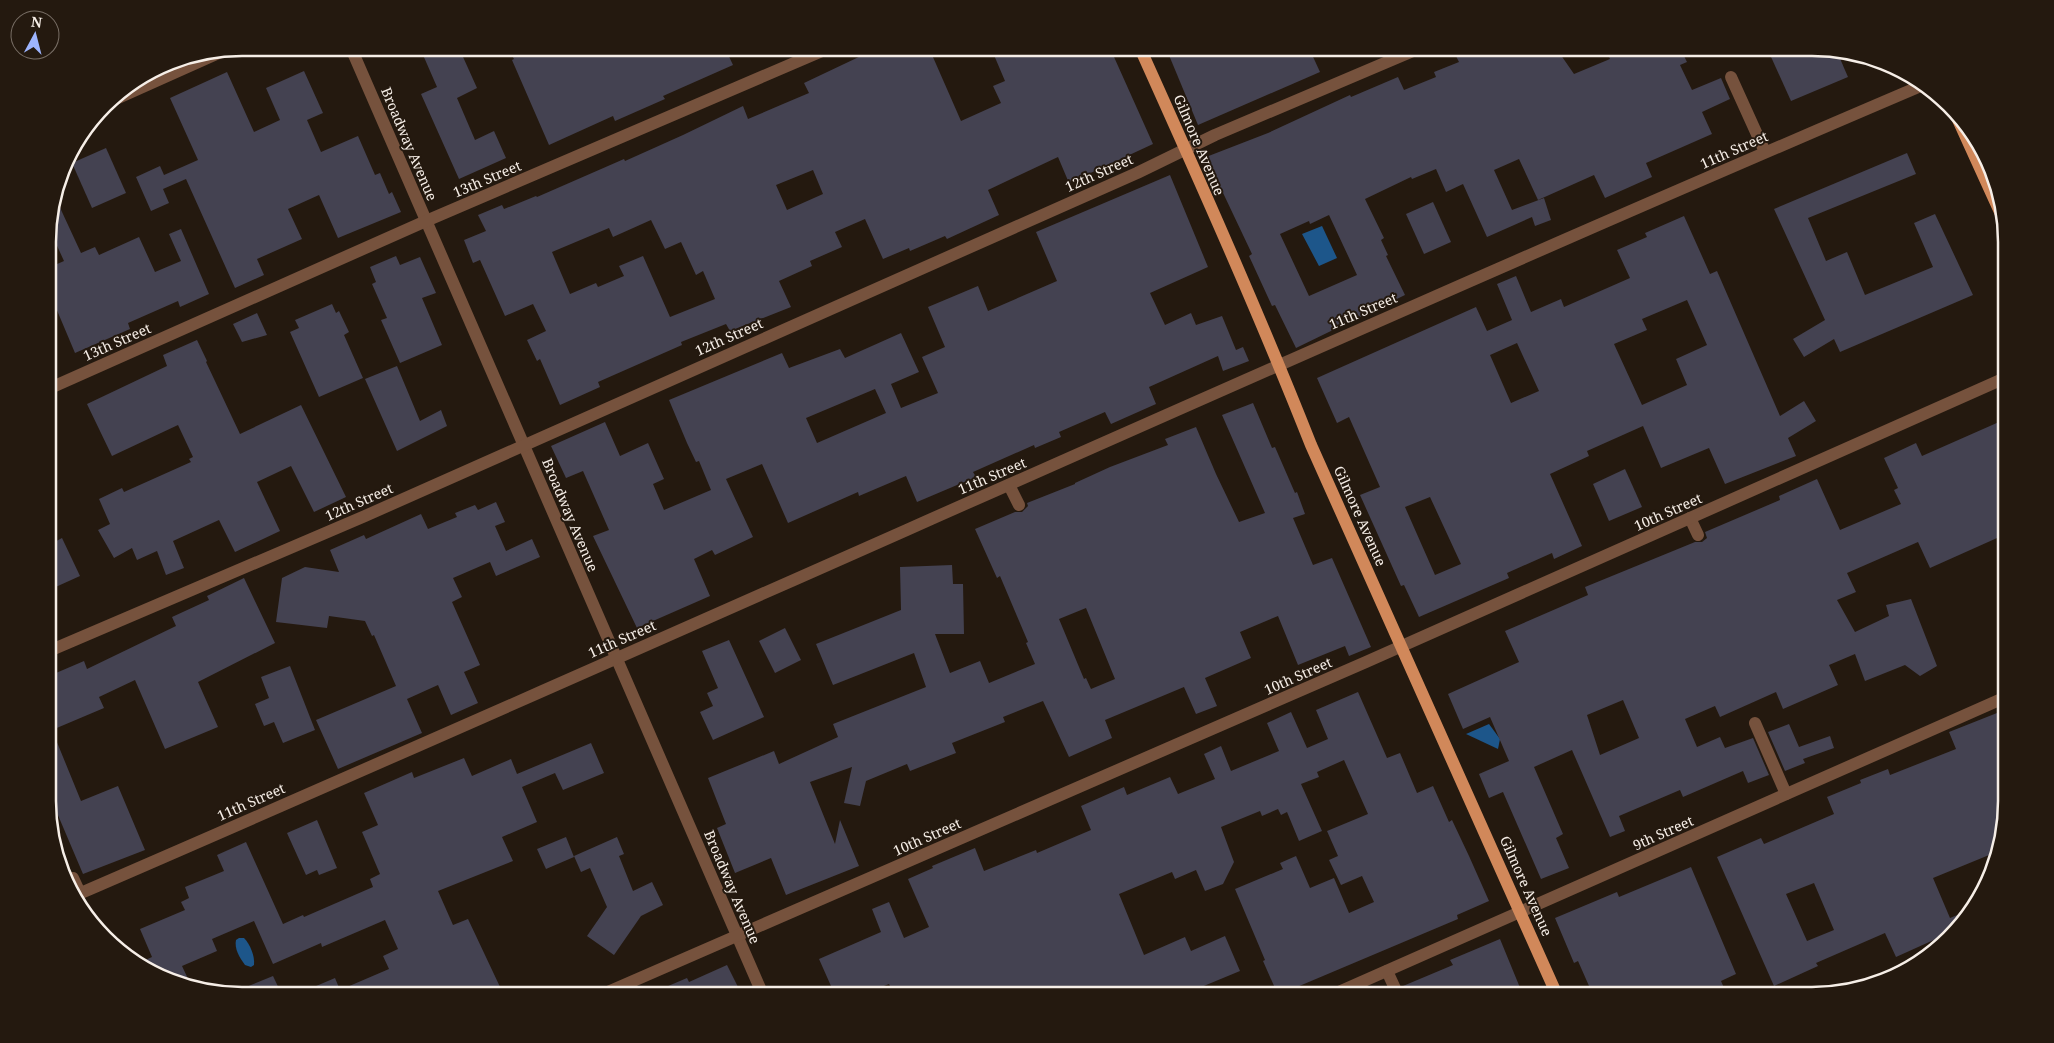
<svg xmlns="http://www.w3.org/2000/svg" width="2054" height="1043" viewBox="0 0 2054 1043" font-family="'Noto Serif',serif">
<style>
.water{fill:#1d568a}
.building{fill:#444251;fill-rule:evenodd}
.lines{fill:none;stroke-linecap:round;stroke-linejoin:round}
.minor{stroke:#76523d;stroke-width:12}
.major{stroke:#d1885a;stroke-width:12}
.labels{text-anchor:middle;stroke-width:4;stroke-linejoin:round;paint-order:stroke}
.street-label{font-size:14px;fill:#f6eee7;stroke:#24190f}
.rim{fill:none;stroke:#f6eee7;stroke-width:2.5}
</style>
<rect width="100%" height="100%" fill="#24190f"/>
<g class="water">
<path d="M1322 226 1337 258 1319 266 1302 234Z"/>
<path d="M1489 724 1500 739 1498 749 1466 734Z"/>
<path d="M239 938H244C250 944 255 956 254 965L251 967 245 965C240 958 234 949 236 940Z"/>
</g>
<g class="building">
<path d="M420 48H459L477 88 457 98 475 140 494 131 506 158 459 179 421 94 437 87Z"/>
<path d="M508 48H725L733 65 663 96 665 99 615 121 613 116 549 145 512 60 514 59Z"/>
<path d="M871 48H929L961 121 1001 103 993 86 1005 81 991 48H1110L1153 144 1069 183 1058 157 988 190 999 215 947 239 945 236 910 251 909 248 883 259 865 219 835 232 842 247 810 261 812 266 779 281 791 307 730 331 726 324 681 342 682 345 598 382 600 387 560 405 540 359 537 361 527 340 546 331 533 304 505 316 480 260 473 263 464 240 486 231 478 215 502 205 504 209 536 196 537 197 624 159 625 161 683 135 743 106 748 119 783 104 809 93 804 83 863 55 861 52ZM813 170 823 194 787 210 776 185ZM651 220 665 249 681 242 696 275 703 271 715 299 670 317 643 256 619 266 624 276 598 287 596 283 570 294 552 252 609 228 613 237Z"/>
<path d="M1166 48H1309L1320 72 1198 125Z"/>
<path d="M1452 48H1556L1574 74 1610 59 1605 48H1634L1636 53 1649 48H1680L1687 62 1680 65 1692 90 1721 78 1730 99 1702 112 1712 134 1646 163 1652 177 1605 198 1594 175 1538 200 1519 159 1494 170 1512 210 1544 198 1551 220 1535 226 1532 217 1487 237 1463 184 1446 192 1436 169 1412 179 1411 177 1365 199 1384 238 1381 240 1388 255 1386 256 1405 295 1296 348 1275 305 1272 306 1249 256 1252 254 1206 157 1268 133 1350 95 1351 97 1398 77 1404 90 1436 77 1434 72 1459 62ZM1329 215 1357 275 1309 296 1280 234 1309 221 1310 224Z"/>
<path d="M1767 48H1812L1838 54 1848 77 1791 101Z"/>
<path d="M304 71 323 113 307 120 321 152 358 136 375 175 380 173 389 194 392 192 401 212 338 238 319 195 288 209 302 239 257 259 264 275 235 288 186 179 163 189 169 203 151 211 136 177 160 166 164 175 198 160 170 98 227 72 254 132 280 120 266 88Z"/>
<path d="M106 148 126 193 92 208 72 163Z"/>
<path d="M1907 153 1916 174 1808 218 1826 261 1847 252 1865 295 1933 267 1914 223 1935 214 1973 295 1840 352 1834 339 1804 357 1793 339 1825 320 1774 209Z"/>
<path d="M1170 175 1208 267 1150 293 1165 325 1191 313 1196 325 1222 316 1236 350 1243 347 1249 361 1223 371 1218 356 1149 387 1156 404 1111 424 1105 412 1059 432 1061 437 1035 448 1034 445 973 472 976 477 917 502 906 476 859 496 858 492 788 523 762 464 726 479 753 537 715 555 712 550 694 559 710 596 637 628 593 536 609 530 583 471 566 478 551 446 605 422 620 456 648 443 664 479 653 484 664 510 711 490 699 461 696 462 687 443 669 400 782 353 789 368 840 349 845 358 901 333 919 372 891 384 901 408 938 393 922 357 945 347 928 307 978 286 988 311 1057 281 1036 232ZM875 389 886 413 817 443 806 418Z"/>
<path d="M56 199 81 253 95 247 99 255 139 237 155 272 181 261 169 234 181 229 209 294 180 307 178 301 128 323 130 329 75 353 48 289V268L64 261 53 237 48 239V229Z"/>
<path d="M1433 202 1451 242 1424 254 1406 214Z"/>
<path d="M1684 216 1710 274 1717 271 1780 416 1804 401 1816 421 1788 438 1796 456 1725 484 1709 448 1661 468 1643 426 1587 451 1589 456 1550 474 1582 546 1554 559 1552 553 1507 573 1509 578 1419 617 1404 585 1401 586 1360 495 1380 487 1349 417 1337 423 1317 378 1476 307 1487 331 1512 320 1497 284 1516 276 1531 312 1561 299 1564 307 1630 278 1617 250 1647 237 1645 233ZM1687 300 1707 345 1676 359 1687 385 1642 405 1614 344 1647 330 1642 319ZM1517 343 1539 391 1511 403 1490 355ZM1430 497 1461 564 1435 575 1405 507Z"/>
<path d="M396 256 400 265 420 257 436 293 422 298 442 345 400 363 381 320 387 318 372 284 376 282 370 267Z"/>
<path d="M332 304 336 313 339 311 349 332 344 335 363 378 319 397 290 332 299 328 295 320Z"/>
<path d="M257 313 267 335 242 342 233 324Z"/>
<path d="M197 340 207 361 206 362 240 434 301 405 346 497 314 512 291 466 257 482 280 531 235 552 219 520 173 541 184 568 166 575 157 551 137 560 132 548 114 558 98 530 110 524 99 499 122 488 124 492 191 462 189 459 193 457 178 425 112 456 87 404 167 366 163 355Z"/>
<path d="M397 366 420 421 441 410 447 426 397 451 365 379Z"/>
<path d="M1253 403 1272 448 1275 447 1295 493 1297 492 1305 514 1293 518 1313 565 1332 558 1371 647 1349 656 1345 646 1298 665 1278 616 1240 632 1251 658 1205 678 1217 706 1196 714 1184 687 1105 720 1112 738 1069 757 1043 701 1003 717 1005 722 952 743 956 753 910 771 907 764 866 781 860 806 844 803 852 767 810 782 835 844 840 820 859 866 786 895 771 858 735 873 717 828 726 824 708 778 774 751 779 764 838 737 833 724 926 687 914 653 833 685 816 644 901 610 900 567 952 565 953 584H963L964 634H935L950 673 980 661 989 683 1035 664 1026 643 1028 642 1000 576 997 578 975 529 1015 512H1022L1028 506 1027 503 1075 484V483L1110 467 1168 445 1165 439 1196 427 1216 474 1239 522 1265 513 1222 415ZM1086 608 1115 679 1091 689 1086 678 1084 679 1059 619Z"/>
<path d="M1999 422 2005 437 2006 534 1930 568 1918 542 1847 573 1856 592 1837 600 1855 632 1889 616 1886 605 1911 599 1937 666 1920 676 1905 665 1865 681 1855 654 1829 665 1838 685 1783 709 1776 692 1720 717 1715 706 1685 719 1697 747 1720 737 1725 748 1753 738 1769 775 1748 783 1743 771 1683 797 1680 790 1619 816 1625 831 1610 837 1572 750 1534 767 1563 834 1556 838 1569 868 1541 879 1503 792 1489 798 1479 774 1509 761 1490 717 1463 729 1448 694 1519 662 1505 631 1588 595 1585 587 1695 542H1702L1707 538 1705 532 1780 500 1779 496 1817 479 1840 530 1901 504 1894 490 1898 488 1884 458 1916 443 1922 456ZM1623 700 1639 738 1600 755 1587 715Z"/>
<path d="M1625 469 1642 507 1609 521 1593 484Z"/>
<path d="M496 502 505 522 495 526 506 551 532 539 540 557 496 576 490 562 453 578 462 597 452 602 480 665 464 672 478 703 451 715 438 685 407 699 422 733 338 769 316 720 396 686 374 635 372 636 365 621 329 616 327 628 276 622 282 578 305 567 339 572 330 550 364 535 366 539 421 514 428 529 457 517 455 513 475 505 478 510Z"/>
<path d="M62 538 80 576 49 590V545Z"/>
<path d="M244 578 275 643 198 682 218 727 165 749 135 680 99 697 104 708 52 730 81 801 118 786 145 850 83 874 49 794V676L84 661 87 669 176 626 172 617 209 600 207 596Z"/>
<path d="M785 628 801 660 775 673 759 641Z"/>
<path d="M729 640 764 717 713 740 700 712 713 706 707 693 718 688 702 651Z"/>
<path d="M290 666 315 730 283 743 274 722 264 726 255 704 269 698 261 677Z"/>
<path d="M1358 692 1387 758 1400 753 1417 793 1433 786 1449 822 1452 820 1469 856 1489 901 1457 915 1458 919 1278 995 1263 961 1265 960 1235 889 1283 869 1280 863 1296 856 1310 888 1334 878 1349 913 1374 902 1362 876 1341 885 1329 860 1338 856 1327 831 1368 814 1344 760 1317 772 1319 777 1301 784 1322 831 1299 841 1287 812 1281 815 1278 809 1262 816 1260 811 1221 827 1234 862 1223 884 1205 891 1196 870 1175 879 1172 872 1119 894 1144 955 1185 937 1191 951 1225 936 1240 971 1182 995H1171L1168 989 1154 995H894L889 984 861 995H835L819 959 881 932 872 909 889 902 904 938 929 927 908 879 933 868 932 866 975 848 984 871 1036 850 1037 853 1091 830 1081 806 1124 787 1127 795 1170 777 1178 794 1215 779 1204 754 1221 746 1231 771 1279 751 1267 723 1291 712 1307 748 1328 739 1316 710Z"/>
<path d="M1997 713 2006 734V801L1994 853 1933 878 1950 918 1972 909 1958 929 1896 957 1885 933 1816 963 1818 966 1774 986 1717 857 1761 838 1764 844 1834 814 1827 797 1861 783 1860 780 1888 769 1890 775 1956 749 1949 732ZM1814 883 1834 930 1807 941 1786 894Z"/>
<path d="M1789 724 1799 747 1830 736 1834 748 1803 759 1805 763 1785 771 1768 732Z"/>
<path d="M591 743 604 773 563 790 555 773 522 787 537 822 502 837 513 861 438 891 453 925 468 919 501 989 486 995H295L335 978 340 990 389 969 383 956 398 949 385 920 322 947 321 943 273 964 254 921 212 939 217 951 182 966 190 983 156 976 141 962 152 957 140 929 185 910 181 902 189 898 185 887 224 871 217 855 246 842 283 924 303 915 304 917 373 887 370 879 380 874 362 832 378 825 364 793 412 772 414 778 464 758 472 776 511 759 517 774Z"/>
<path d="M317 820 337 868 319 875 317 870 306 875 287 833Z"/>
<path d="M566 837 574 857 546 869 537 849Z"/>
<path d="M617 837 624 854 619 856 633 891 652 882 663 905 641 916 614 955 587 936 607 907 590 868 581 872 574 856Z"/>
<path d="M1691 867 1736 974 1721 981 1727 995H1593L1578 961 1574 963 1555 918 1617 892 1619 897Z"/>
<path d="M1500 939 1523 995H1406L1403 986 1453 965 1450 960Z"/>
<path d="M727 965 742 995H647L687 978 689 982Z"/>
<path d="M273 976 282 995 242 996 231 993Z"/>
</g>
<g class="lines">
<g class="minor">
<path d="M351 48 763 995"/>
<path d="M1731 77 1765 152"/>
<path d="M109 102 223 51"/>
<path d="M48 389 426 221 829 48"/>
<path d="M1009 485 1019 505"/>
<path d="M1690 518 1698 535"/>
<path d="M49 651 365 516 1137 173 1215 135 1420 48"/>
<path d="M1755 723 1786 794"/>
<path d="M73 878 80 893"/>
<path d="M74 896C692 629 1304 349 1923 85"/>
<path d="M1387 971 1398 995"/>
<path d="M601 995 1366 662 2005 378"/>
<path d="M1332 995 2006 697"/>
</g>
<g class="major">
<path d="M1140 48C1199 179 1258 311 1311 445L1557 995"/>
<path d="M1955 113 2005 223"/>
</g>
</g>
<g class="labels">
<g class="street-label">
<text transform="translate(409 144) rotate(67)" y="5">Broadway Avenue</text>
<text transform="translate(1199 145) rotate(67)" y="5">Gilmore Avenue</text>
<text transform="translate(1734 150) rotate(-24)" y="5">11th Street</text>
<text transform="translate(1099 173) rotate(-24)" y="5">12th Street</text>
<text transform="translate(487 179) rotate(-23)" y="5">13th Street</text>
<text transform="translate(1363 311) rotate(-23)" y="5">11th Street</text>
<text transform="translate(729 337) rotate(-24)" y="5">12th Street</text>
<text transform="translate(117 342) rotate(-24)" y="5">13th Street</text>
<text transform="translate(992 476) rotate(-23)" y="5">11th Street</text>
<text transform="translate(359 502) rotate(-24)" y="5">12th Street</text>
<text transform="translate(1668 512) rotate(-24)" y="5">10th Street</text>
<text transform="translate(570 515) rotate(67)" y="5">Broadway Avenue</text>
<text transform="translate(1360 516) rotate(66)" y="5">Gilmore Avenue</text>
<text transform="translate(622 639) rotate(-24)" y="5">11th Street</text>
<text transform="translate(1298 676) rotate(-24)" y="5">10th Street</text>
<text transform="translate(251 802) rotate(-24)" y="5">11th Street</text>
<text transform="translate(1663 833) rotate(-24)" y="5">9th Street</text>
<text transform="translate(927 837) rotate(-24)" y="5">10th Street</text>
<text transform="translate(1526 886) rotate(66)" y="5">Gilmore Avenue</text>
<text transform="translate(732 887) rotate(67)" y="5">Broadway Avenue</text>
</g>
</g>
<path d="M0 0H2054V1043H0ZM242 56H1812A186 186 0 0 1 1998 242V801A186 186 0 0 1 1812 987H242A186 186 0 0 1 56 801V242A186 186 0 0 1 242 56Z" fill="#24190f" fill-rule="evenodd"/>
<path class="rim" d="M242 56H1812A186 186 0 0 1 1998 242V801A186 186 0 0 1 1812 987H242A186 186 0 0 1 56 801V242A186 186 0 0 1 242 56Z"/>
<g transform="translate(35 35) rotate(7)"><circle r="24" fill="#24190f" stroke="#786e65"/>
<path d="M0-4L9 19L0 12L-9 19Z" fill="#9db4fd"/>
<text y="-8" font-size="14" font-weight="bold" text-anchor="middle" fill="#f6eee7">N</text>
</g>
</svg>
